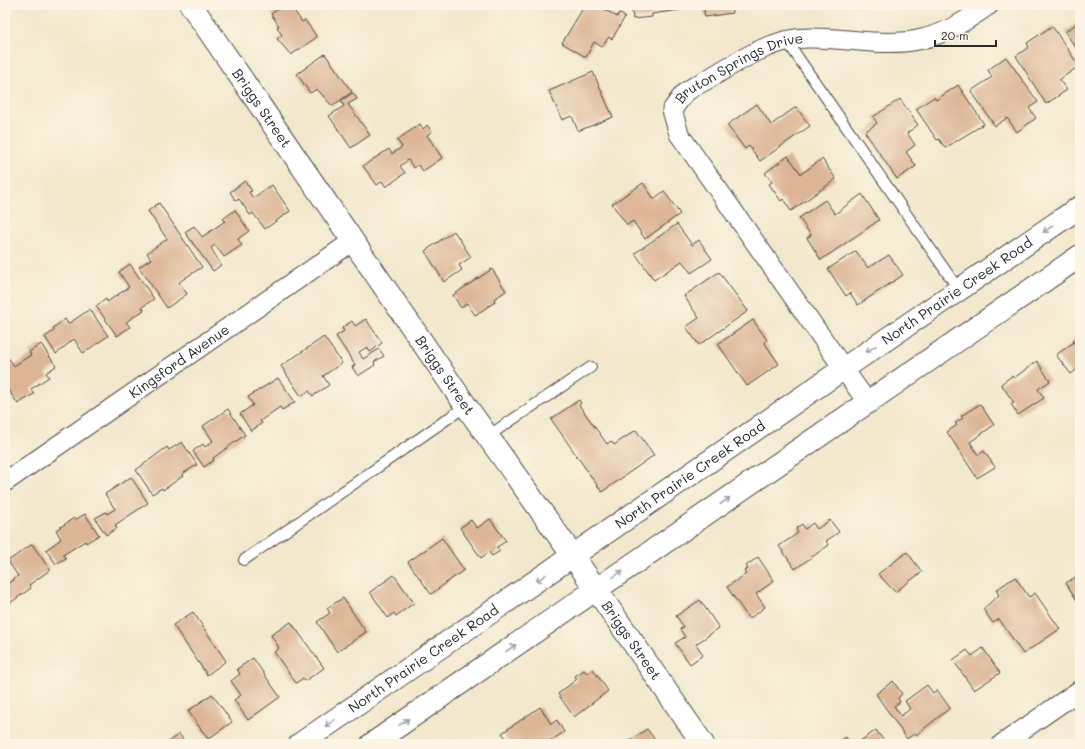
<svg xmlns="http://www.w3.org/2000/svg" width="1085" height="749" viewBox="0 0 1085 749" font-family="Mali,sans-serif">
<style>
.building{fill:#dcb594}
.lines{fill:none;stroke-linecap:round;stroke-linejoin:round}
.lane-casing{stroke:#494743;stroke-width:12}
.street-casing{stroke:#494743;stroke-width:21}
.secondary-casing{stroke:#494743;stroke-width:24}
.lane{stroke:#fff;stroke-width:10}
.street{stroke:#fff;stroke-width:19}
.secondary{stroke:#fff;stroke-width:22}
.oneway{stroke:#a0a0a0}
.labels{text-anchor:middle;stroke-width:3.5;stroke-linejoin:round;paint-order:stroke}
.street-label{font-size:14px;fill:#2b2b2b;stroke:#fcf5e5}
</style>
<rect width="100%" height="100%" fill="#fcf5e5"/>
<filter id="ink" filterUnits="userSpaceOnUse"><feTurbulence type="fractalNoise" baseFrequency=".025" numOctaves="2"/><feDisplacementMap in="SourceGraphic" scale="8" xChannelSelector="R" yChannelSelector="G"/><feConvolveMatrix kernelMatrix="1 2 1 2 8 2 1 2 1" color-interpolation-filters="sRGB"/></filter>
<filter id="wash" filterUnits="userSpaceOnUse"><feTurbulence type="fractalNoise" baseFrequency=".012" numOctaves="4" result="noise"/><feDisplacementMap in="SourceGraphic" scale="16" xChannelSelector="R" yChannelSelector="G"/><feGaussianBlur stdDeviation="0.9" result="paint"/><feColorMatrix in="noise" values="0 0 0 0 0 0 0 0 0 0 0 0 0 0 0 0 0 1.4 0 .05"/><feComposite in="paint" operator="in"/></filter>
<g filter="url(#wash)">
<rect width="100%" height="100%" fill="#f3e8cd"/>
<g id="blocks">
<g class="building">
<path d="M284 5H290L302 22 305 20 317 37 291 55 277 39 282 35 277 27 279 26 271 14Z"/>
<path d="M585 5H598L617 17 619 13 625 17 612 39 609 37 602 47 594 42 586 57 562 43Z"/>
<path d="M631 5H678L679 10 652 14V17L633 19Z"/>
<path d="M703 5H731L732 13 705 17Z"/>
<path d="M1080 21V54L1065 32Z"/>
<path d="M1052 26 1079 66 1059 80 1067 90 1046 104 1016 56 1029 47 1027 43Z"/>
<path d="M325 54 352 92 332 106 317 89 310 93 297 74Z"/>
<path d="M1006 57 1038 102 1029 108 1036 118 1017 132 1007 118 995 126 971 91 992 77 988 70Z"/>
<path d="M593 72 613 117 578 131 572 116 562 120 549 91Z"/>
<path d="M958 85 984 124 945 148 939 139 937 140 916 109 934 97 936 100Z"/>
<path d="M353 93 357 99 348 104 370 135 351 148 329 116 344 106 341 101Z"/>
<path d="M900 99 918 125 907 133 915 145 906 152 916 166 897 179 865 132 877 123 873 117Z"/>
<path d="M757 104 771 125 796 107 810 126 760 161 749 146 745 149 727 125Z"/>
<path d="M420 124 423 129 427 125 432 132 427 135 442 158 423 171 418 165 414 168 408 160 400 166 405 173 386 187 382 181 377 185 363 166 389 149 392 154 402 147 397 140Z"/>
<path d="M788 156 801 174 822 159 836 179 791 211 783 199 781 201 769 184 772 182 765 173Z"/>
<path d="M245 181 252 191 249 192 253 198 272 185 290 211 265 229 253 213 250 215 239 199 236 201 230 192Z"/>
<path d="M643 183 654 199 664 191 680 214 645 239 633 221 627 225 612 204Z"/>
<path d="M862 194 879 220 821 260 807 238 811 235 799 218 825 200 835 214Z"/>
<path d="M159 203 202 267 179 282 187 294 167 308 139 267 151 259 147 253 167 239 148 211Z"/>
<path d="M235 210 249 231 238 239 242 245 224 257 215 245 211 248 221 265 213 271 185 232 194 226 202 237 225 221 223 219Z"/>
<path d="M677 224 692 245 699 240 712 259 691 273 682 261 654 280 635 253Z"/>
<path d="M454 231 471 257 459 265 462 270 444 282 425 251Z"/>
<path d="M856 251 868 268 889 255 903 275 858 305 850 293 846 296 828 269Z"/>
<path d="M130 264 154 299 142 307 144 310 126 322 130 327 117 336 96 306 106 299 107 302 129 287 119 272Z"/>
<path d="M492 269 506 291 494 299 495 302 475 315 467 303 461 308 453 295Z"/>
<path d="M719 272 748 311 699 345 686 327 699 318 684 296Z"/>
<path d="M90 309 108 336 83 353 74 339 56 354 45 337 55 330 53 328 65 319 68 324Z"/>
<path d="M366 319 382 343 370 352 367 347 359 352 363 359 379 349 384 356 374 362 375 365 358 376 352 367 355 365 336 336 344 331 342 328 352 321 355 326Z"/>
<path d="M753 320 767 340 764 342 779 364 747 386 718 344Z"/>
<path d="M1080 335V367L1071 374 1056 355 1074 342 1073 340Z"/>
<path d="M324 337 342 363 323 376 329 385 313 396 309 391 301 396 281 366Z"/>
<path d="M41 344 56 366 46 373 49 377 31 389 34 394 18 404 5 385V357L7 356 14 366 31 355 29 352Z"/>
<path d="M1037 361 1050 381 1038 389 1044 398 1018 415 1011 404 1014 403 1001 384 1012 376 1014 378Z"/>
<path d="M278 378 295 402 282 410 280 407 260 421 262 423 251 431 240 414 253 405 248 397Z"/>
<path d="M579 400 581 403 579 405 607 444 611 441 614 445 636 430 654 455 602 492 551 419Z"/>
<path d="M980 404 994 425 970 442 978 455 984 451 995 467 977 478 947 432 957 425 955 423 963 418 961 416Z"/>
<path d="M228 409 245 435 213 458 214 460 204 467 193 451 203 444 205 447 213 441 203 426Z"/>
<path d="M182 442 197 465 182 474 183 476 163 490 162 488 152 494 136 470 167 447 169 450Z"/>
<path d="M131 477 148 503 115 525 117 528 106 535 95 518 106 512 107 514 115 509 105 494Z"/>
<path d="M85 514 99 535 86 543 85 541 63 555 66 558 56 564 46 550 61 539 56 530 74 518 75 520Z"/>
<path d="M490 519 506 541 497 547 500 551 492 556 489 552 481 558 460 528 471 520 477 528Z"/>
<path d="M830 520 839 532 826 541 829 545 795 569 779 546 798 533 796 529 802 524 805 529 813 523 817 529Z"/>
<path d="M442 538 464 570 431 594 408 562Z"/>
<path d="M32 544 50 570 29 585 31 588 10 603 5 596V580L7 579 9 583 18 576 8 561Z"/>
<path d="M907 552 922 572 895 592 878 574Z"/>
<path d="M758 557 774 581 756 594 765 607 749 619 727 587 746 574 744 571 748 569 746 566Z"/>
<path d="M1080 574V605L1066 583Z"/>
<path d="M394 575 414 603 396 616 394 613 388 618 370 592Z"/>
<path d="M1015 577 1029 597 1035 593 1060 629 1023 654 999 619 993 623 983 609 999 595 996 590Z"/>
<path d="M343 598 366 632 337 652 317 622 330 613 327 608Z"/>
<path d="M700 600 719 628 696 644 703 655 690 664 675 643 685 637 680 629 684 627 676 616Z"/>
<path d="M193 612 226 661 207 675 173 625Z"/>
<path d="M291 622 324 668 305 681 303 678 296 683 274 652 279 648 271 635Z"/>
<path d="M983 648 1000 673 974 690 953 660 967 650 972 656Z"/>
<path d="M253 658 280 697 248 720 234 700 241 695 231 681 240 674 237 669Z"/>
<path d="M593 669 608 691 574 717 558 694 577 679 575 676 584 670 587 673Z"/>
<path d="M893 681 902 694 898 698 900 702 894 706 901 716 910 709 905 701 927 685 933 693 937 690 950 708 916 735 915 733 907 739 876 694Z"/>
<path d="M212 694 232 722 208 739 188 711Z"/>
<path d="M540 707 551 724 557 720 564 732 546 744H510L502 733Z"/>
<path d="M647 729 658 744H625Z"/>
<path d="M876 730 886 744H856Z"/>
<path d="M179 734 186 744H165Z"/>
<path d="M846 737 851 744H835Z"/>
</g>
</g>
</g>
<g filter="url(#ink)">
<use href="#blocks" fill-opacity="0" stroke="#494743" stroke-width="1"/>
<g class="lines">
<defs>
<g id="lane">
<path d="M786 40 959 290"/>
<path d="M488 436 591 367"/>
<path d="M244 560 466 406"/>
</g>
<g id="street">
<path id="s1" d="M867 402 679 134 672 110C676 105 680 98 685 93 690 88 701 83 708 79 737 62 773 38 807 38 845 37 886 48 922 39 948 33 967 20 989 5"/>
<path id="s2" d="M5 482 353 241"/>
<path d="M1002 744 1080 690"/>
</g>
<g id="secondary">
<path id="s3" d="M191 5 466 406 573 556 703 744"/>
<path id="s4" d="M300 744 843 369 1080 207"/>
<path d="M372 744 1080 256"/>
</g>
</defs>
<use href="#lane" class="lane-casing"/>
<use href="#street" class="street-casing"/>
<use href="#secondary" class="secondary-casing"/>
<use href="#lane" class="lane"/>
<use href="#street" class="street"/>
<use href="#secondary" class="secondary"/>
</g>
<defs><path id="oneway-shaft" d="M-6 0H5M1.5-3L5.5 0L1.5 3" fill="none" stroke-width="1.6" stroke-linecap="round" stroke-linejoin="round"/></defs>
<g class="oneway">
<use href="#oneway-shaft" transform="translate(1048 229) rotate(145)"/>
<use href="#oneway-shaft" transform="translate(871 349) rotate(146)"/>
<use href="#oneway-shaft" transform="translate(725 501) rotate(-35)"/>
<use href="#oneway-shaft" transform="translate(618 574) rotate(-35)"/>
<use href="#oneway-shaft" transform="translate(541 578) rotate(145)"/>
<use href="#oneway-shaft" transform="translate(511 648) rotate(-35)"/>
<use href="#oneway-shaft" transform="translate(404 722) rotate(-35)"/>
<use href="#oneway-shaft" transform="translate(330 723) rotate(145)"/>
</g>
</g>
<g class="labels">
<g class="street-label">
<text dy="5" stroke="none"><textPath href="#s1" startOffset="434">Bruton Springs Drive</textPath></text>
<text dy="5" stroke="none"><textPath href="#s3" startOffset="125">Briggs Street</textPath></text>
<text dy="5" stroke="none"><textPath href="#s4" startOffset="798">North Prairie Creek Road</textPath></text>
<text dy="5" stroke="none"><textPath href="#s2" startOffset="212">Kingsford Avenue</textPath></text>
<text dy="5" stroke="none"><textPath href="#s3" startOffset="449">Briggs Street</textPath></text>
<text dy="5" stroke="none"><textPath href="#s4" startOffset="474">North Prairie Creek Road</textPath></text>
<text dy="5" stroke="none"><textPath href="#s3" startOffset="773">Briggs Street</textPath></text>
<text dy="5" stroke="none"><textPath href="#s4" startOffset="150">North Prairie Creek Road</textPath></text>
</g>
</g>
<rect width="1085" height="749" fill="none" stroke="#fcf5e5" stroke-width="20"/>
<path d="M935 40v6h61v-6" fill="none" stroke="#2b2b2b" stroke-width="2"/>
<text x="941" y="40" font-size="12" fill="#2b2b2b" stroke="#fcf5e5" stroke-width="3" paint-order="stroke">20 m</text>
</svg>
